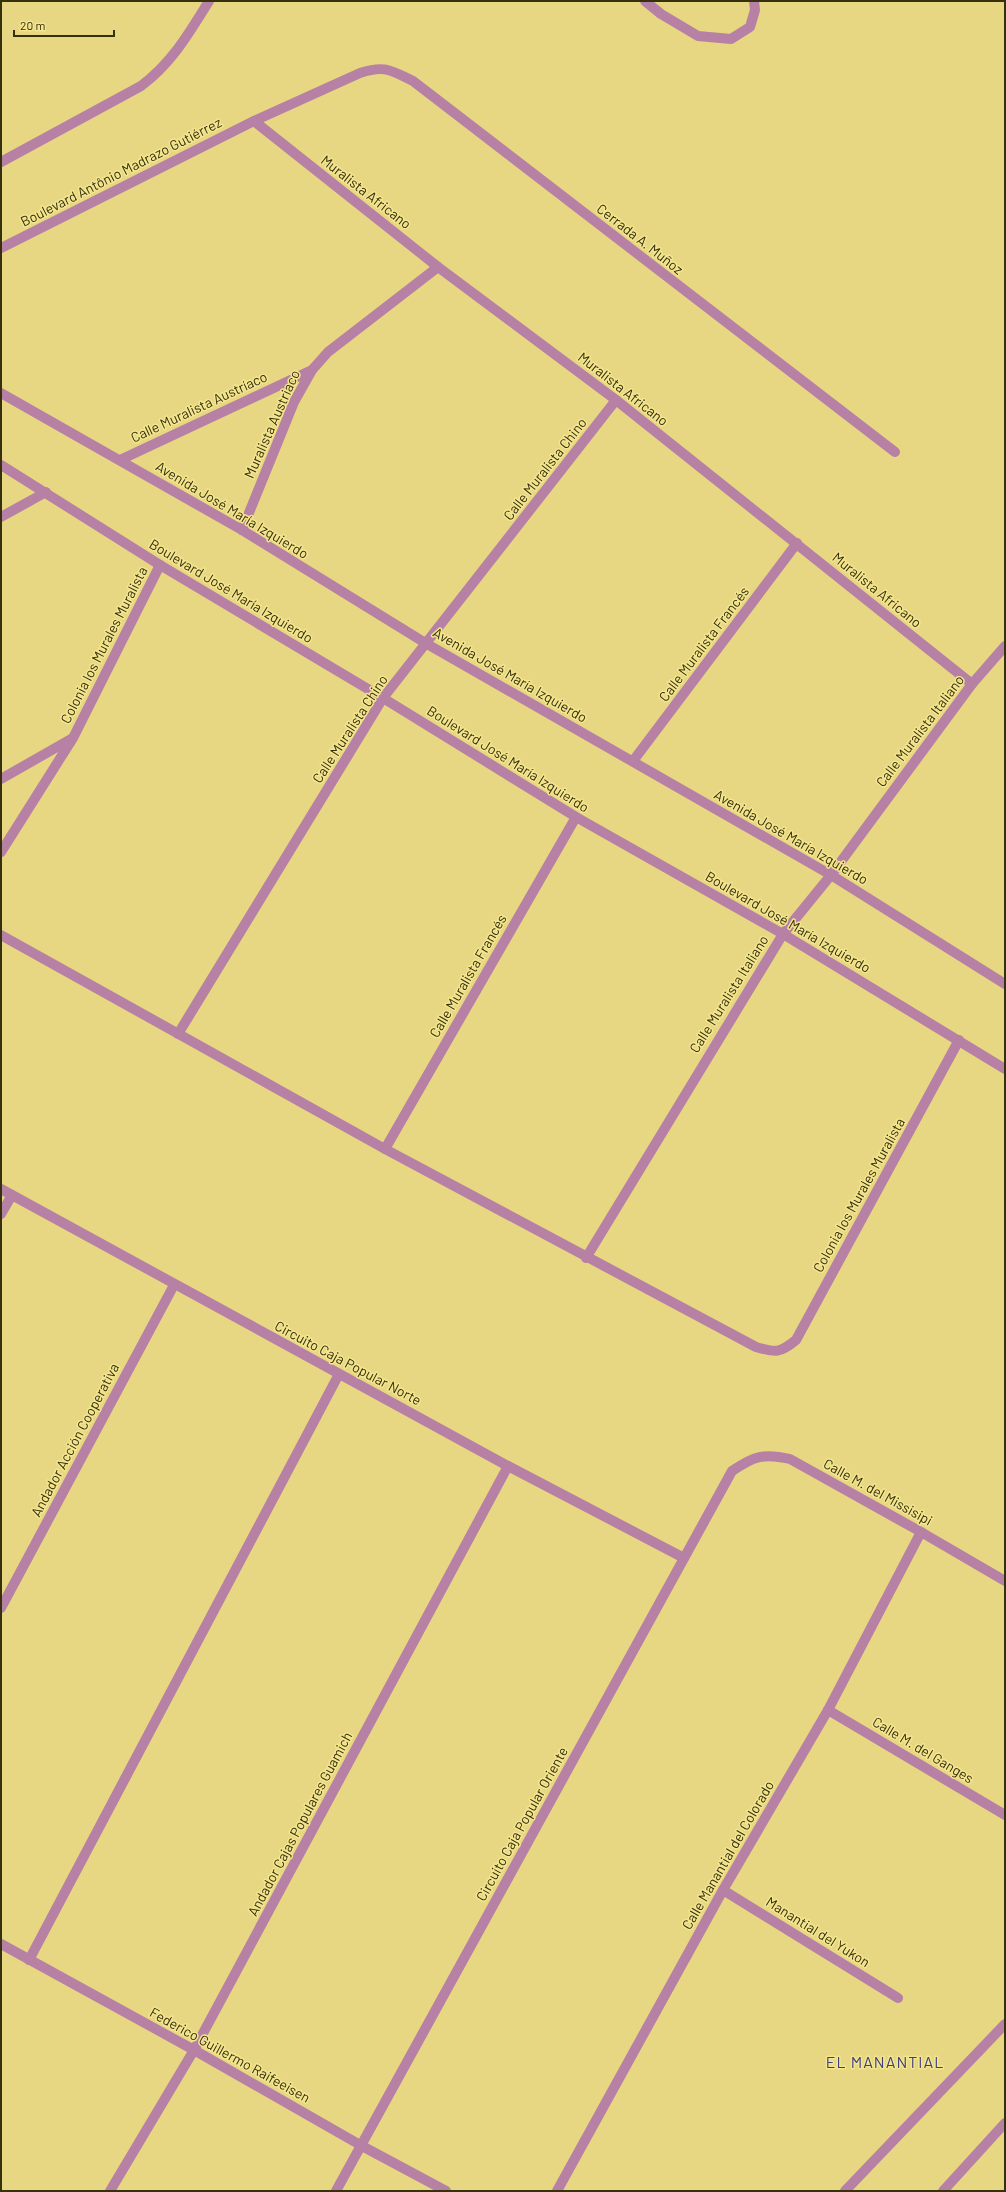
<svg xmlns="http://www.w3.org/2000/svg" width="1006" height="2192" viewBox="0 0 1006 2192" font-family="Barlow,sans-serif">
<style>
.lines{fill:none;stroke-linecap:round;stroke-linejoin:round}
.service{stroke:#b681a5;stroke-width:10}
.minor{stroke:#b681a5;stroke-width:10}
.tertiary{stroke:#b681a5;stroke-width:10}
.labels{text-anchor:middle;stroke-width:3;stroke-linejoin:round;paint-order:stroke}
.street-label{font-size:14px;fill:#36300b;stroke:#f4e58f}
.quarter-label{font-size:16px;letter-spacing:1px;fill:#3d3f7b;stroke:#f4e58f}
</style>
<rect width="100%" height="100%" fill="#e7d782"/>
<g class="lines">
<path class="service" d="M645 1 661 14 698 36 731 39 750 27 755 10 754 1"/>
<g class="minor">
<path d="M254 121 438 267 616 400 972 684"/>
<path d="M1 162 141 86C172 63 189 33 209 1"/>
<path d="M1 248 254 121 360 73C385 65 390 70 413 81L895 452"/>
<path d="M1 393 242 530 427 644 831 875 1005 984"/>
<path d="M120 460 312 370"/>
<path d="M1 465 160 565 383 698 576 817 783 934 1005 1069"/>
<path d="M1 517 46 492"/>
<path d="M242 530 294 402 312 370 328 352 438 267"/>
<path d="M633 761 797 543"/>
<path d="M1 779 71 739"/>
<path d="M1 852 73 738 160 565"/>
<path d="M1 935 385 1149 756 1347C776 1353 780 1353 796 1340L959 1040"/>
<path d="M178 1034 383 698 616 400"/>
<path d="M385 1149 576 817"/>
<path d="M1 1189 508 1466 684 1558"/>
<path d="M1 1214 12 1195"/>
<path d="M586 1258 783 934 831 875 972 684 1005 646"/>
<path d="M1 1608 174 1285"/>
<path d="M828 1710 1005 1815"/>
<path d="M723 1890 898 1998"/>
<path d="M1 1944 194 2050 362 2146 446 2191"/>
<path d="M29 1960 339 1374"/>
<path d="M110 2191 194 2050 508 1466"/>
<path d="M336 2191 732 1471C754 1456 764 1453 790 1459L921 1532 1005 1581"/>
<path d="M557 2191 723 1890 828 1710 921 1532"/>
</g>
<g class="tertiary">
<path d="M845 2191 1005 2024"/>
<path d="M943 2191 1005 2123"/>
</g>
</g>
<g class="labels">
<g class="street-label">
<text transform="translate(121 172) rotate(-27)" y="5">Boulevard Antônio Madrazo Gutiérrez</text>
<text transform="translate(366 192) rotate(38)" y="5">Muralista Africano</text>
<text transform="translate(640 239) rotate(38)" y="5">Cerrada A. Muñoz</text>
<text transform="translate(623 389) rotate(38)" y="5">Muralista Africano</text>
<text transform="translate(199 407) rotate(-25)" y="5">Calle Muralista Austríaco</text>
<text transform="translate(272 424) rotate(-66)" y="5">Muralista Austriaco</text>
<text transform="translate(545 469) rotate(-52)" y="5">Calle Muralista Chino</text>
<text transform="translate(232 510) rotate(31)" y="5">Avenida José María Izquierdo</text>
<text transform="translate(877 590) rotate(39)" y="5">Muralista Africano</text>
<text transform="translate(231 591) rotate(31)" y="5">Boulevard José María Izquierdo</text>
<text transform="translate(704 644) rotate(-53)" y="5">Calle Muralista Francés</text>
<text transform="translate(104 645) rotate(-63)" y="5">Colonia los Murales Muralista</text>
<text transform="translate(510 675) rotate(30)" y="5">Avenida José María Izquierdo</text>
<text transform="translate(350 729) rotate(-57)" y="5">Calle Muralista Chino</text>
<text transform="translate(920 731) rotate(-53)" y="5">Calle Muralista Italiano</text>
<text transform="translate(508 759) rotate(32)" y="5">Boulevard José María Izquierdo</text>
<text transform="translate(791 837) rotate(30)" y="5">Avenida José María Izquierdo</text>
<text transform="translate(788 922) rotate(30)" y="5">Boulevard José María Izquierdo</text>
<text transform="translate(468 976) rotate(-60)" y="5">Calle Muralista Francés</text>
<text transform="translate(729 994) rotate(-58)" y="5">Calle Muralista Italiano</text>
<text transform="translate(859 1195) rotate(-61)" y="5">Colonia los Murales Muralista</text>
<text transform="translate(348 1363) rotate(28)" y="5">Circuito Caja Popular Norte</text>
<text transform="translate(75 1440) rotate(-62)" y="5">Andador Acción Cooperativa</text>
<text transform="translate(878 1492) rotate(29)" y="5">Calle M. del Missisipi</text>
<text transform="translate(923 1750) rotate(31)" y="5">Calle M. del Ganges</text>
<text transform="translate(300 1824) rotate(-62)" y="5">Andador Cajas Populares Guamich</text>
<text transform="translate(522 1824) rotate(-61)" y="5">Circuito Caja Popular Oriente</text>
<text transform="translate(728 1855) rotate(-60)" y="5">Calle Manantial del Colorado</text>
<text transform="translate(818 1932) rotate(32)" y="5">Manantial del Yukon</text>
<text transform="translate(230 2055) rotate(29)" y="5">Federico Guillermo Raifeeisen</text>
</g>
<g class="quarter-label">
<text x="885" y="2068">EL MANANTIAL</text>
</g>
</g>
<rect width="1006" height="2192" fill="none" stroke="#36300b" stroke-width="4"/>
<path d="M14 30v6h100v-6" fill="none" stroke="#36300b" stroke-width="2"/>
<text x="20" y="30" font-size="12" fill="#36300b" stroke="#f4e58f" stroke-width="3" paint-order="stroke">20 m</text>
</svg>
